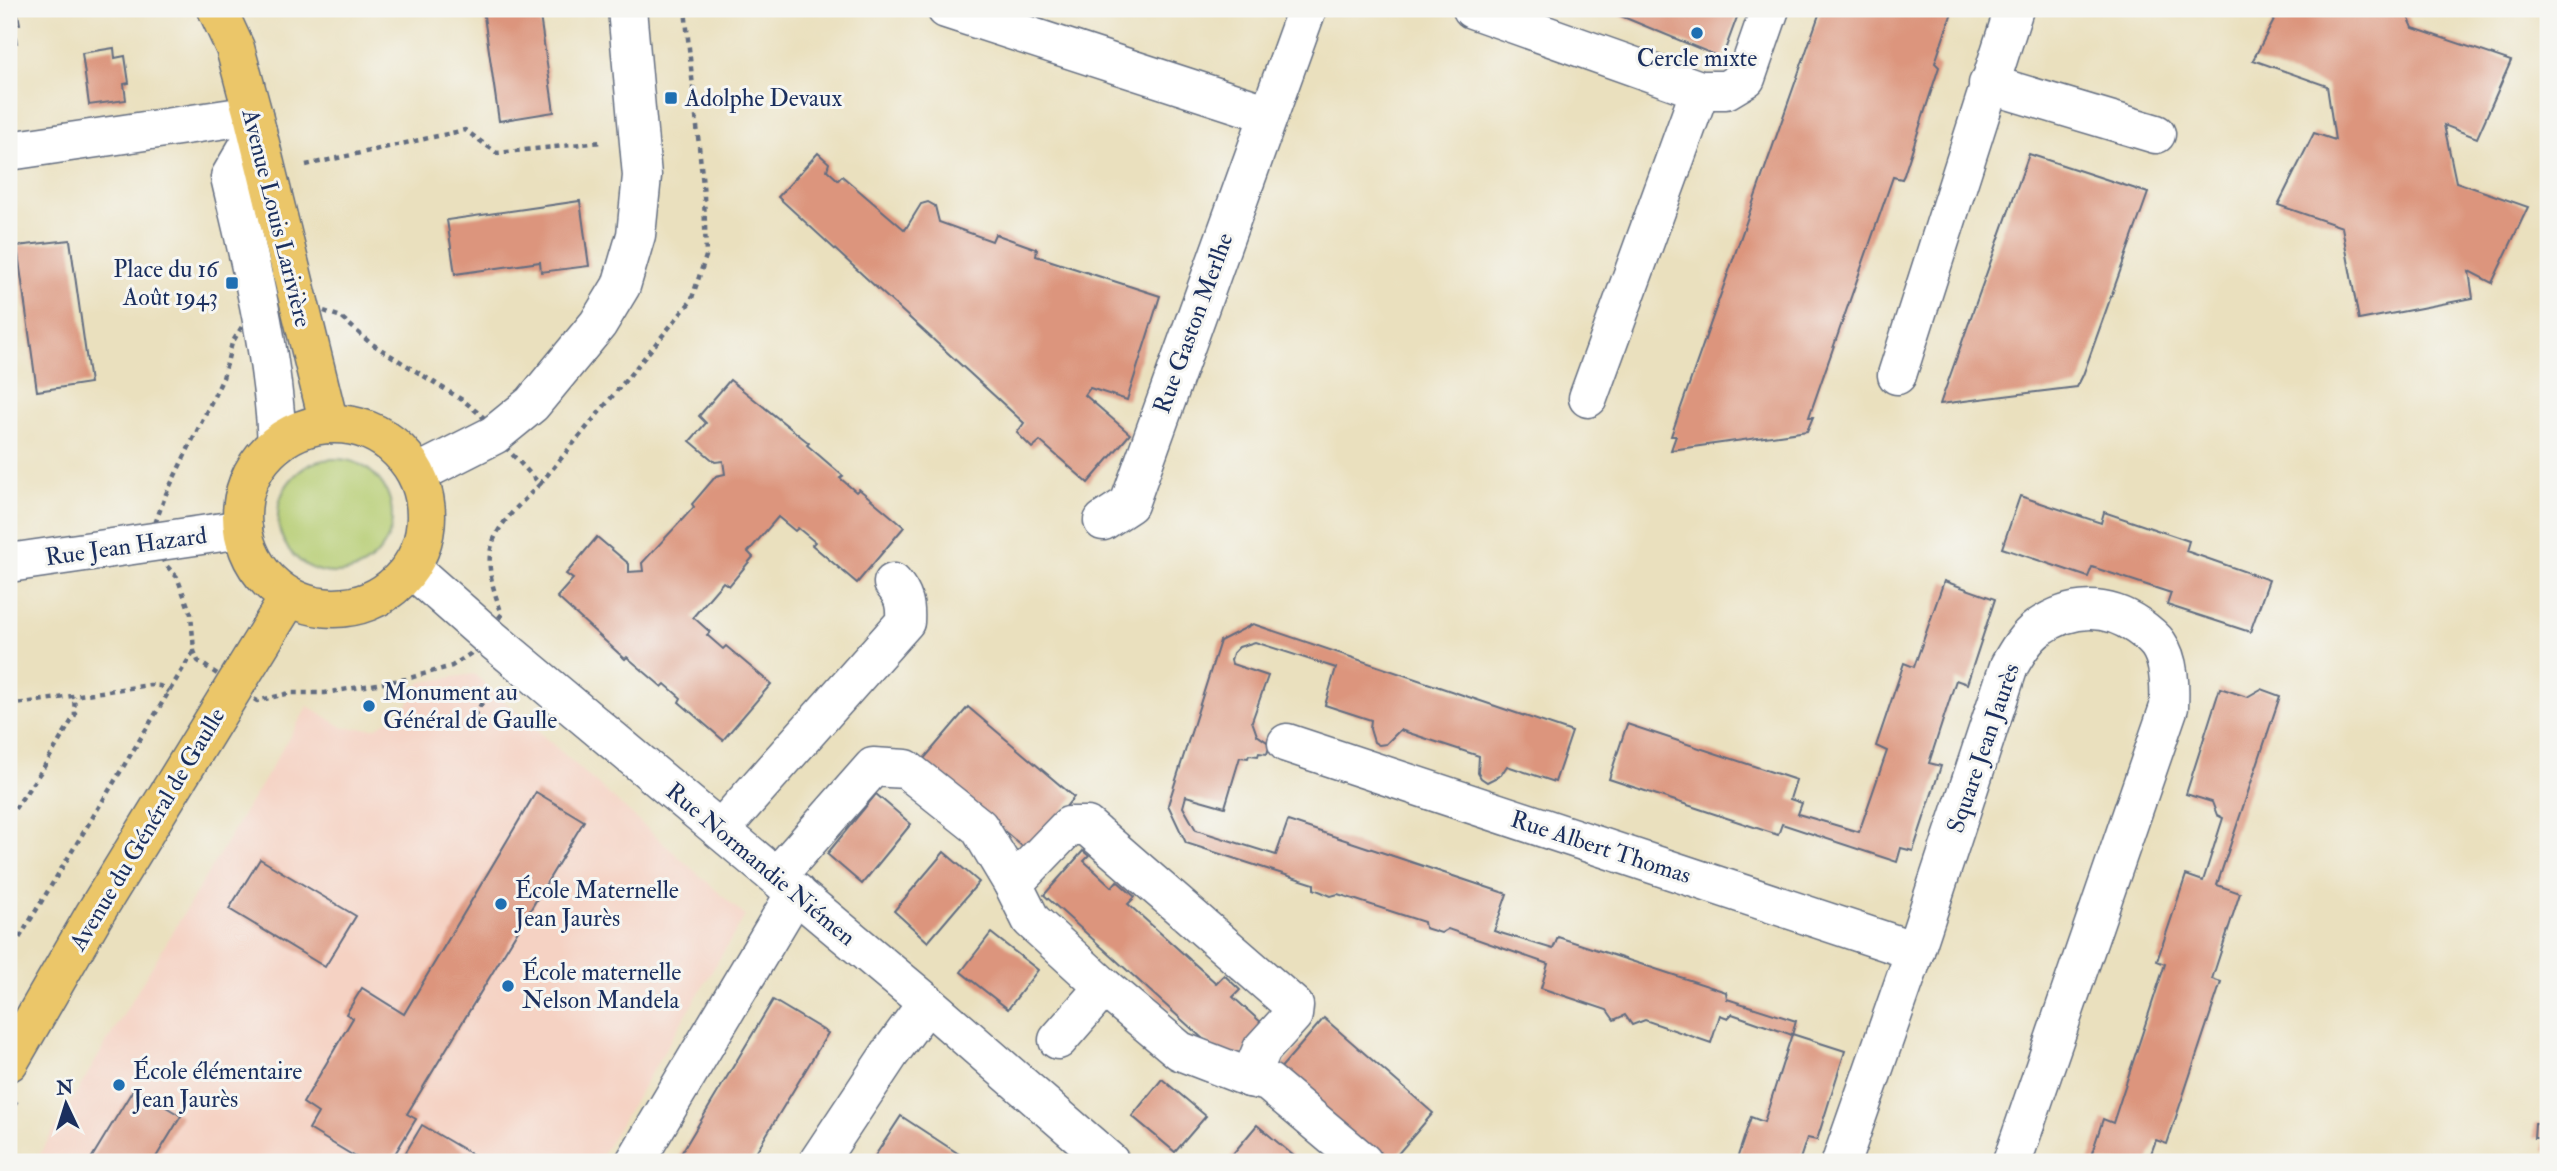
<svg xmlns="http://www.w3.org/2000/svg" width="2557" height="1171" viewBox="0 0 2557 1171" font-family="'IM FELL Double Pica',serif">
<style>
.built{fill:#f5d2c3}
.green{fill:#b5cc71;stroke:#687e68;stroke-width:2}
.building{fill:#dc957d}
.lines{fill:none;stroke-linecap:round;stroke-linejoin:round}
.minor-casing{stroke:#636d80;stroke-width:41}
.major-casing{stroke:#636d80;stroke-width:41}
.path{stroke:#636d80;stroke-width:4.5;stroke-dasharray:5 5;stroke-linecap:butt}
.minor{stroke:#fff;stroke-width:38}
.major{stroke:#ebc669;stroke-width:38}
.poi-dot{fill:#1f6fb2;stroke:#f6f6f2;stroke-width:2.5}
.labels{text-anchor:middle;stroke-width:6;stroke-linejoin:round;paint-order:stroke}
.poi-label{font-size:24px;fill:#1b2f5e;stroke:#f6f6f2;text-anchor:start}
.street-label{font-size:24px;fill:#1b2f5e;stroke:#f6f6f2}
</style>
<rect width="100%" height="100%" fill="#f6f6f2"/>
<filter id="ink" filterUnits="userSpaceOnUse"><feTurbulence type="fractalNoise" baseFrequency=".0143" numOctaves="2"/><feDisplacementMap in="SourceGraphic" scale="14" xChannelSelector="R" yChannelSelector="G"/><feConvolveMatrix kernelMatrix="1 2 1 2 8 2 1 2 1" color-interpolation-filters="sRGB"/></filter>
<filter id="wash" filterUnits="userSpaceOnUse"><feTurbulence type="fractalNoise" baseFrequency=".00686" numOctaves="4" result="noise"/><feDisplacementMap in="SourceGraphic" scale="28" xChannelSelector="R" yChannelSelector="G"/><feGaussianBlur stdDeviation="1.57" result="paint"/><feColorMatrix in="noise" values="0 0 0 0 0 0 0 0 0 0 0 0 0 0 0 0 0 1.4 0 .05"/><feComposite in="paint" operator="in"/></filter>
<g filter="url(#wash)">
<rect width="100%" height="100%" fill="#eae0be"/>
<path class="built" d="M474 674 745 916 598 1162H35L308 706 344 728H375L403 712 421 682Z"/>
<circle class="green" cx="335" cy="516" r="57"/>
<g id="blocks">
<g class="building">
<path d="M9 9H17L20 24 14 25 17 43 9 44Z"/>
<path d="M483 9H539L554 112 499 121Z"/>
<path d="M1604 9H1740L1722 58Z"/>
<path d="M1821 9H1953L1935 63 1939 67 1904 175 1902 179 1893 177 1809 417H1813L1807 431 1671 450 1676 436H1671Z"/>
<path d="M2280 9H2405L2413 28 2511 61 2477 138 2444 125 2456 182 2528 207 2492 283 2469 271 2473 298 2359 320 2342 227 2278 205 2314 133 2335 140 2327 86 2253 60Z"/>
<path d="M114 48 115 58 125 56 129 83 124 84 126 100 89 105 82 53Z"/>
<path d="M818 153 829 163 827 170 838 180 842 176 905 230 921 204 928 202 935 206 939 222 992 241 995 234 1037 249 1036 256 1160 296 1127 400 1090 388 1085 395 1130 434 1088 483 1040 441 1032 448 1017 433 1024 423 778 197Z"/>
<path d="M2029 154 2148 193 2083 375 2077 387 1940 404Z"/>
<path d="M580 201 589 266 541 272 540 262 455 274 447 220Z"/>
<path d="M70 240 90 383 37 391 17 246Z"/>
<path d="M730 380 809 443 807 445 843 476 840 478 856 492 859 489 904 527 857 583 812 545 815 542 798 528 795 531 778 517 748 552 753 557 729 586 723 582 693 617 710 632 707 635 723 649 726 646 771 684 723 740 679 702 681 698 665 684 662 687 627 657 625 659 557 597 573 579 566 574 597 537 629 564V572L643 571 642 563 694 507 692 504 716 476 725 474 723 461 715 462 690 441 706 423 699 416Z"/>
<path d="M2020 496 2101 523 2104 512 2189 541 2186 551 2269 580 2250 632 2167 605 2171 593 2092 567 2088 577 2002 548Z"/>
<path d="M1944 581 1995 599 1967 684 1956 680 1929 763 1941 766 1913 851 1901 848 1897 862 1782 824 1778 835 1609 779 1627 724 1796 780 1790 799 1802 803 1798 814 1859 832 1887 751 1876 746 1904 663 1914 667Z"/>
<path d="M1253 624 1572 732 1555 782 1507 766 1501 775 1487 782 1481 778 1478 773 1479 756 1400 730 1386 744 1379 745 1374 742 1370 729 1371 720 1325 705 1336 668 1255 642 1239 647 1233 653 1231 660 1232 664 1268 676 1252 721 1257 735 1270 744 1267 754 1259 753 1258 756 1249 755 1248 758 1240 757 1225 807 1186 796 1183 807 1196 830 1276 855 1288 821 1507 894 1494 931 1553 949 1558 937 1726 992 1727 999 1796 1021 1792 1035 1732 1014 1728 1018 1720 1015 1711 1043 1645 1020 1632 1025 1625 1015 1614 1020 1607 1010 1541 988 1548 964 1448 929 1441 933 1425 928 1424 922 1338 894 1331 896 1314 889V884L1186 843 1168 805 1220 641Z"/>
<path d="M2220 688 2247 697 2261 689 2280 696 2217 885 2240 893 2212 979 2221 982 2167 1144 2156 1140 2148 1162H2089L2103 1119 2113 1123 2165 964 2157 961 2186 875 2203 881 2223 818 2217 815 2212 802 2186 794Z"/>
<path d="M968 707 1074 797 1029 852 922 761Z"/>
<path d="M536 792 584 821 407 1114 416 1119 390 1162H364L309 1129 318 1113 303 1103 353 1018 346 1014 362 988 404 1014Z"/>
<path d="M876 794 911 824 862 884 827 854Z"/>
<path d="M1083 851 1089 856 1084 861 1112 887 1117 881 1135 897 1128 904 1216 983 1224 975 1240 990 1233 997 1264 1025 1234 1067 1044 895Z"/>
<path d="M944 852 979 882 928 942 894 911Z"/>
<path d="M260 859 356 916 325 967 229 909Z"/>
<path d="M991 933 1038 970 1008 1009 961 972Z"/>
<path d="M773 1000 828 1033 750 1162H676Z"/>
<path d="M1324 1018 1433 1113 1391 1162H1381L1278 1071Z"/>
<path d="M1792 1034 1845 1051 1817 1140 1807 1138 1799 1162H1736L1751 1117 1764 1122Z"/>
<path d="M1162 1079 1206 1116 1175 1152 1132 1116Z"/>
<path d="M134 1088 181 1116 153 1162H89Z"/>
<path d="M901 1116 971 1162H871Z"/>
<path d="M2535 1123H2548V1151H2544L2545 1138H2534Z"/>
<path d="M422 1125 485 1162H400Z"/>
<path d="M1257 1125 1294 1156 1288 1162H1226Z"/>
</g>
</g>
</g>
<g filter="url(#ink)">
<use href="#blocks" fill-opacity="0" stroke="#636d80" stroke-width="2"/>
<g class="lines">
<defs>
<g id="minor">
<path d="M946 9 1269 114"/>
<path d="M1472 9 1700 90H1726L1746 78 1770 9"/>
<path d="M1988 84 2156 134"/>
<path d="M257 131 230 177C251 266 273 352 277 444"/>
<path d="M9 151 253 115"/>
<path d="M1897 375 2014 9"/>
<path d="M1588 398 1700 90"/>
<path d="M417 474 494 435 532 404 598 324 621 286 636 235 642 176 627 9"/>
<path d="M1103 521 1129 504 1307 9"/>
<path d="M9 563 243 529"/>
<path d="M411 568 487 635 927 1003 1110 1162"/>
<path d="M1287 743 1915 951"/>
<path d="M721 829 905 622C906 605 904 596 893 583"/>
<path d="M777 876 873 767 906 769 979 827 1013 884 1031 920 1104 987 1180 1051 1250 1078 1268 1082 1363 1162"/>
<path d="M1013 884 1069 826H1087L1294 1006 1293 1015 1262 1049 1250 1078"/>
<path d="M1058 1040 1104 987"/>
<path d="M635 1162 796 892"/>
<path d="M818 1162 891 1052 927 1003"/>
<path d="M1841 1162 1915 951 2009 666C2017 652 2025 638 2038 628 2071 605 2106 604 2138 626 2145 631 2153 637 2158 644 2170 661 2170 687 2169 707L2012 1162"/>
</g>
<g id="major">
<path d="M217 9 235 48 253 115 329 424"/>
<circle cx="334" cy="516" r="92"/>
<path d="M9 1062 94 915 288 599"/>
</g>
</defs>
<use href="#minor" class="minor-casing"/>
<use href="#major" class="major-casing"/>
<g class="path">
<path d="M306 165 465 130 497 153 601 142"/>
<path d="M324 311 341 317 369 342 464 401 483 417 494 435 540 484C492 532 476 545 502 614L470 654 452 666 406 679 325 693H290L257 701 198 661 194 651 191 614 177 577 164 563 156 521 166 494 223 378 232 343 243 325Z"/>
<path d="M540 484 691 301 706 256 704 195 685 9"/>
<path d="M9 705 150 685 160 686 169 692"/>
<path d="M469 724 490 690"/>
<path d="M9 817 42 770 75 715 74 696"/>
<path d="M9 955 193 652"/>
<path d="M9 1114 17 1100"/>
</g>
<use href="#minor" class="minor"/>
<use href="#major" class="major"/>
</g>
</g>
<g class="poi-dot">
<circle cx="1697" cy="33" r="7"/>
<rect x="664" y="91" width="14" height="14" rx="3.5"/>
<rect x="225" y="276" width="14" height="14" rx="3.5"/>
<circle cx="369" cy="706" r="7"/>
<circle cx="501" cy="904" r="7"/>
<circle cx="508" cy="986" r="7"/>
<circle cx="119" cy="1085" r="7"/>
</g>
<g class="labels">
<g class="poi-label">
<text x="1697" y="66" text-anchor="middle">Cercle mixte</text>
<text x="685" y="106">Adolphe Devaux</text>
<text x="218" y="277" text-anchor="end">Place du 16<tspan x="218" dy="28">Août 1943</tspan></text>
<text x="383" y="700">Monument au<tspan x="383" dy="28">Général de Gaulle</tspan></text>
<text x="515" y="898">École Maternelle<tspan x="515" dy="28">Jean Jaurès</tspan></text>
<text x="522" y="980">École maternelle<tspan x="522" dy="28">Nelson Mandela</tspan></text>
<text x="133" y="1079">École élémentaire<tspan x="133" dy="28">Jean Jaurès</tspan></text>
</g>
<g class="street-label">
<text transform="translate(277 218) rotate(76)" y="8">Avenue Louis Larivière</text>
<text transform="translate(1193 323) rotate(-70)" y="8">Rue Gaston Merlhe</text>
<text transform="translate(126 546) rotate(-8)" y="8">Rue Jean Hazard</text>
<text transform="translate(1983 748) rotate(-71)" y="8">Square Jean Jaurès</text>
<text transform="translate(147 829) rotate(-59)" y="8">Avenue du Général de Gaulle</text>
<text transform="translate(1601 847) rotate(18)" y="8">Rue Albert Thomas</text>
<text transform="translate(761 864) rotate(40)" y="8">Rue Normandie Niémen</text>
</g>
</g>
<rect width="2557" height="1171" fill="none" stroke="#f6f6f2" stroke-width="35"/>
<g transform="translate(66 1104) rotate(356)" stroke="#f6f6f2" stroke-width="5" paint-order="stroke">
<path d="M0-5L12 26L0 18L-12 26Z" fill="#1b2f5e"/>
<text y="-10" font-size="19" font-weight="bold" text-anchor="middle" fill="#1b2f5e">N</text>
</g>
</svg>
